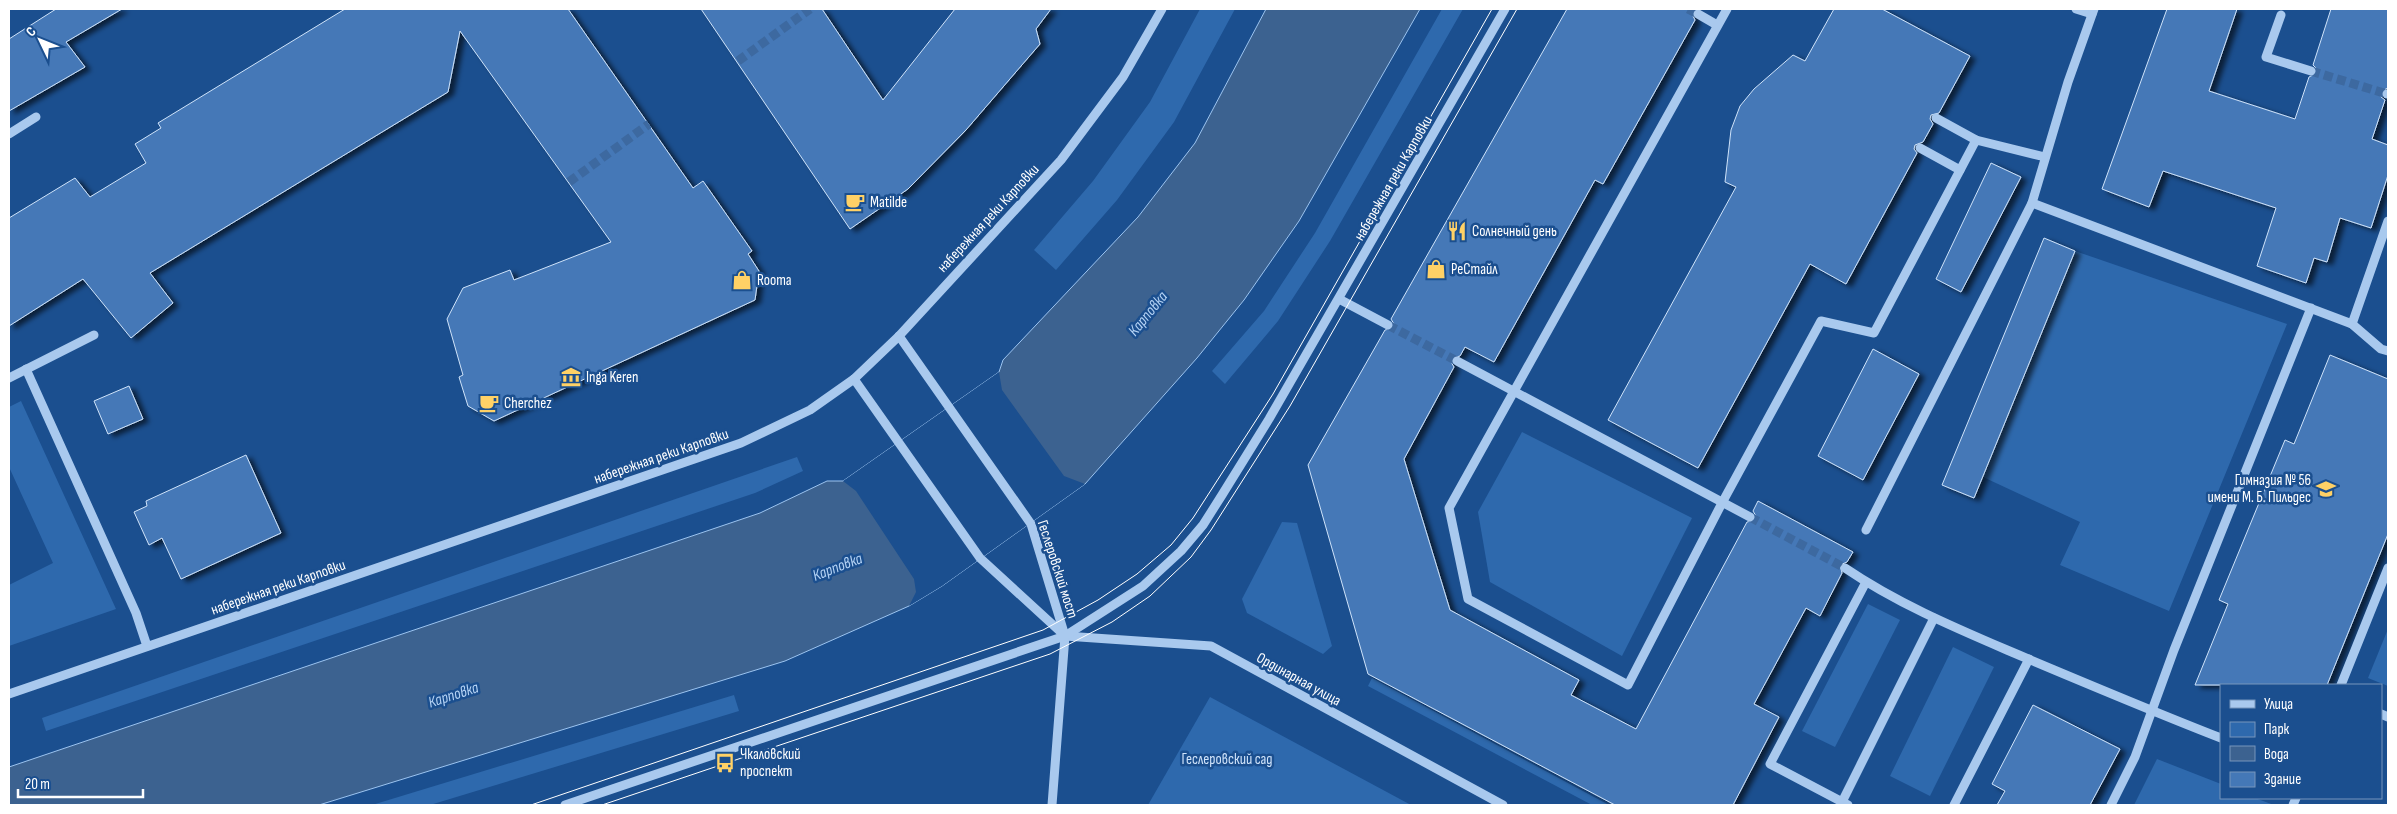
<svg xmlns="http://www.w3.org/2000/svg" width="2397" height="814" viewBox="0 0 2397 814" font-family="'Sofia Sans Condensed',sans-serif">
<style>
.green{fill:#2e69ad}
.water{fill:#3c6290;stroke:#9cc4f0}
.pier{fill:#1b4f8f}
.building{fill:#4478b7;stroke:#cfe3fa;filter:url(#shadow)}
.lines{fill:none;stroke-linecap:round;stroke-linejoin:round}
.minor-tunnel{stroke:#3d69a0;stroke-width:9;stroke-dasharray:9 4.5;stroke-linecap:butt}
.minor{stroke:#a9c9ee;stroke-width:9}
.tram{stroke:#fff;stroke-width:1}
.labels{text-anchor:middle;stroke-width:5;stroke-linejoin:round;paint-order:stroke}
.street-label{font-size:15px;fill:#fff;stroke:#1b4f8f}
.poi-label{font-size:15px;fill:#fff;stroke:#1b4f8f;text-anchor:start}
.park-label{font-size:15px;fill:#cfe3fa;stroke:#1b4f8f}
.water-label{font-size:16px;font-style:italic;fill:#b5d3f5;stroke:#1b4f8f}
</style>
<defs>
<filter id="shadow"><feDropShadow dx="5.5" dy="3" stdDeviation="2.5" flood-color="#0009"/></filter>
</defs>
<rect width="100%" height="100%" fill="#1b4f8f"/>
<g class="green">
<path d="M1200 9H1235L1174 122 1117 200 1056 270 1034 250 1093 181 1150 102Z"/>
<path d="M1442 9H1463L1330 241 1278 321 1225 384 1212 371 1264 311 1315 233Z"/>
<path d="M2075 251 2287 324 2169 611 2060 565 2080 522 1983 477Z"/>
<path d="M21 401 116 609 9 646V585L53 563 9 467V407Z"/>
<path d="M1522 432 1692 518 1622 656 1490 582 1478 512Z"/>
<path d="M797 457 803 471 755 493 46 731 42 718Z"/>
<path d="M1282 522 1297 523 1332 646 1323 654 1247 613 1242 599Z"/>
<path d="M1868 604 1900 620 1835 747 1802 731Z"/>
<path d="M2388 629V686L2368 678Z"/>
<path d="M1953 647 1994 667 1930 796 1890 776Z"/>
<path d="M1372 678 1609 805H1592L1368 686Z"/>
<path d="M734 695 739 711 430 805H372Z"/>
<path d="M1210 697 1411 805H1148Z"/>
<path d="M2157 759 2221 784V798H2255L2274 805H2134Z"/>
</g>
<path class="water" d="M1266 9H1420L1299 221 1244 300 1197 358 1085 484 942 586 909 606 785 661 319 805H9V767L760 513 827 481H843L999 372 1003 360 1138 217 1195 143Z"/>
<path class="pier" d="M999 372 1002 390 1064 476 1085 484 942 586 909 606 916 592 914 579 856 491 843 481Z"/>
<g class="building">
<path d="M56 9H122L66 42 85 67 9 111V39Z"/>
<path d="M345 9H568L693 188 703 181 752 251 748 254 759 271 755 300 494 421 468 406 459 377 463 375 447 319 463 288 510 270 514 280 611 242 460 31 448 92 150 273 173 303 131 338 83 279 9 326V218L75 178 90 197 146 163 135 144 161 128 158 123Z"/>
<path d="M701 9H822L883 100 955 9H1051L1036 29 1040 44 966 130 908 189 850 229Z"/>
<path d="M1567 9H1695L1692 14 1695 20 1603 184 1595 180 1494 362 1465 347 1460 356 1452 358 1451 362 1454 367 1404 459 1450 610 1579 680 1571 695 1636 729 1747 522 1755 520 1756 516 1753 511 1758 501 1853 552 1847 562 1840 565 1842 573 1820 616 1806 608 1754 704 1779 717 1733 805H1615L1368 674 1308 465 1385 330 1393 328 1394 324 1391 319Z"/>
<path d="M1834 9H1882L1970 56 1939 113 1931 115 1930 119 1933 124 1923 142 1915 145 1914 149 1917 153 1846 284 1810 264 1698 468 1608 420 1736 187 1725 182 1731 130 1740 106 1754 89 1793 55 1805 61Z"/>
<path d="M2167 9H2237L2209 91 2295 119 2309 77 2317 73V69L2313 65 2331 9H2388V88L2381 91V97L2385 100 2372 139 2388 145V175L2371 228 2340 218 2327 262 2314 258 2306 283 2257 266 2276 208 2163 171 2149 207 2102 189Z"/>
<path d="M1991 163 2021 177 1961 292 1936 279Z"/>
<path d="M2044 238 2075 251 1974 498 1942 485Z"/>
<path d="M1873 349 1919 374 1863 480 1818 456Z"/>
<path d="M2330 355 2388 379V534L2327 685H2195L2228 604 2219 600 2285 440 2294 444Z"/>
<path d="M129 386 143 419 108 434 94 401Z"/>
<path d="M246 455 281 533 181 579 162 538 149 545 134 512 147 506 146 501Z"/>
<path d="M2033 705 2120 749 2090 805H1997L2005 791 1992 784Z"/>
</g>
<g class="lines">
<g class="minor-tunnel">
<path d="M1688 9 1698 14"/>
<path d="M738 61 810 9"/>
<path d="M2311 71 2387 94"/>
<path d="M569 182 649 124"/>
<path d="M1388 325 1457 361"/>
<path d="M1750 517 1845 568"/>
</g>
<g class="minor">
<path d="M1727 9 1449 508 1468 599 1628 685 1722 503 1821 321 1874 333 1976 140 2045 157"/>
<path d="M2076 9 2092 14"/>
<path d="M2094 9 2068 82 2032 203 2352 324 2381 349 2388 351"/>
<path d="M1698 14 1717 25"/>
<path d="M2281 15 2266 57 2311 71"/>
<path d="M2387 94H2388"/>
<path d="M1936 118 1976 140"/>
<path d="M9 134 36 117"/>
<path d="M1920 148 1960 170"/>
<path d="M1339 299 1388 325"/>
<path d="M2352 324 2388 221"/>
<path d="M899 336 1031 524 1065 636 1052 805"/>
<path d="M1457 361 1750 517"/>
<path d="M26 369 136 613 147 646"/>
<path d="M9 378 94 335"/>
<path d="M854 379 980 558 1064 635"/>
<path d="M1866 530 2032 203"/>
<path d="M1845 568C1895 602 1951 626 2007 650 2078 680 2149 710 2221 738"/>
<path d="M1065 636 1211 646 1503 805"/>
<path d="M2341 685 2388 568"/>
<path d="M9 694 741 443 810 410 854 379 899 336 1061 160 1123 77 1162 9"/>
<path d="M2381 714 2388 717"/>
<path d="M1842 802 1934 618"/>
<path d="M565 805 1065 636 1143 586 1181 551 1203 525 1222 495 1269 419 1505 9"/>
<path d="M1848 805 1770 764 1866 582"/>
<path d="M1954 805 2029 659"/>
<path d="M2111 805 2135 757 2174 650 2311 308"/>
<path d="M2293 805 2296 798"/>
</g>
<g class="tram">
<path d="M531 805 1043 630 1098 600 1137 574 1171 545 1193 518 1273 394 1492 9"/>
<path d="M602 805 1050 654 1112 622 1150 596 1191 557 1211 530 1290 406 1517 9"/>
</g>
</g>
<defs>
<symbol id="cafe-bare" viewBox="-9 -9 18 18"><path d="M-5.5-4.5H6V0H3Q3 3.5 0 3.5H-2.5Q-5.5 3.5-5.5 0ZM3-3.2v2h1.7v-2ZM-6 4.5H4V6H-6Z" fill="#ffd166" stroke="#1b4f8f" stroke-width="2.5" paint-order="stroke"/></symbol>
<symbol id="restaurant-bare" viewBox="-9 -9 18 18"><path d="M-5-6h1v4h1v-4h1v4h1v-4h1v5L-1.5 .5V6h-2V.5L-5-1ZM5-6V6H3V1.5H1.5Q1.5-4 5-6Z" fill="#ffd166" stroke="#1b4f8f" stroke-width="2.5" paint-order="stroke"/></symbol>
<symbol id="shop-bare" viewBox="-9 -9 18 18"><path d="M-5-2.5h2.3a2.7 3.5 0 0 1 5.4 0H5L5.5 6h-11ZM-1.5-2.5h3a1.5 2.3 0 0 0-3 0Z" fill="#ffd166" stroke="#1b4f8f" stroke-width="2.5" paint-order="stroke"/></symbol>
<symbol id="museum-bare" viewBox="-9 -9 18 18"><path d="M0-6L6-3V-2H-6V-3ZM-5-1h2V3h-2ZM-1-1h2V3h-2ZM3-1h2V3H3ZM-6 4H6V6H-6Z" fill="#ffd166" stroke="#1b4f8f" stroke-width="2.5" paint-order="stroke"/></symbol>
<symbol id="school-bare" viewBox="-9 -9 18 18"><path d="M0-5L7-2L0 1L-7-2ZM-4 1L0 2.5L4 1V4Q0 6-4 4Z" fill="#ffd166" stroke="#1b4f8f" stroke-width="2.5" paint-order="stroke"/></symbol>
<symbol id="bus-bare" viewBox="-9 -9 18 18"><path d="M-5-6H5V4H4V6H2V4H-2V6H-4V4H-5ZM-3.5-4V0h7V-4ZM-3.5 1.2v1.5H-2V1.2ZM2 1.2v1.5H3.5V1.2Z" fill="#ffd166" stroke="#1b4f8f" stroke-width="2.5" paint-order="stroke"/></symbol>
</defs>
<g fill-rule="evenodd">
<use href="#cafe-bare" x="841" y="188" width="28" height="28"/>
<use href="#restaurant-bare" x="1443" y="217" width="28" height="28"/>
<use href="#shop-bare" x="1422" y="255" width="28" height="28"/>
<use href="#shop-bare" x="728" y="266" width="28" height="28"/>
<use href="#museum-bare" x="557" y="363" width="28" height="28"/>
<use href="#cafe-bare" x="475" y="389" width="28" height="28"/>
<use href="#school-bare" x="2312" y="475" width="28" height="28"/>
<use href="#bus-bare" x="711" y="749" width="28" height="28"/>
</g>
<g class="labels">
<g class="street-label">
<text transform="translate(1393 178) rotate(-60)" y="5">набережная реки Карповки</text>
<text transform="translate(988 218) rotate(-47)" y="5">набережная реки Карповки</text>
<text transform="translate(661 456) rotate(-19)" y="5">набережная реки Карповки</text>
<text transform="translate(1058 569) rotate(72)" y="5">Геслеровский мост</text>
<text transform="translate(278 587) rotate(-19)" y="5">набережная реки Карповки</text>
<text transform="translate(1299 679) rotate(29)" y="5">Ординарная улица</text>
</g>
<g class="poi-label">
<text x="870" y="207">Matilde</text>
<text x="1472" y="236">Солнечный день</text>
<text x="1451" y="274">РеСтайл</text>
<text x="757" y="285">Rooma</text>
<text x="586" y="382">Inga Keren</text>
<text x="504" y="408">Cherchez</text>
<text x="2311" y="485" text-anchor="end">Гимназия № 56<tspan x="2311" dy="17">имени М. Б. Пильдес</tspan></text>
<text x="740" y="759">Чкаловский<tspan x="740" dy="17">проспект</tspan></text>
</g>
<g class="park-label">
<text x="1227" y="764">Геслеровский сад</text>
</g>
<g class="water-label">
<text transform="translate(1147 313) rotate(-51)" y="6">Карповка</text>
<text transform="translate(837 566) rotate(-21)" y="6">Карповка</text>
<text transform="translate(453 694) rotate(-18)" y="6">Карповка</text>
</g>
</g>
<rect width="2397" height="814" fill="none" stroke="#ffffff" stroke-width="20"/>
<rect x="2220" y="684" width="162" height="115" fill="#1b4f8f" stroke="#7695bc"/>
<rect x="2230" y="700" width="25" height="8" fill="#a9c9ee" stroke="#7695bc"/>
<text x="2264" y="709" font-size="15" fill="#ffffff">Улица</text>
<rect x="2230" y="722" width="25" height="15" fill="#2e69ad" stroke="#7695bc"/>
<text x="2264" y="734" font-size="15" fill="#ffffff">Парк</text>
<rect x="2230" y="746" width="25" height="15" fill="#3c6290" stroke="#7695bc"/>
<text x="2264" y="759" font-size="15" fill="#ffffff">Вода</text>
<rect x="2230" y="772" width="25" height="15" fill="#4478b7" stroke="#7695bc"/>
<text x="2264" y="784" font-size="15" fill="#ffffff">Здание</text>
<g transform="translate(40 40) rotate(313)" stroke="#1b4f8f" stroke-width="4" paint-order="stroke">
<path d="M0-4L9 19L0 12L-9 19Z" fill="#ffffff"/>
<text y="-8" font-size="14" font-weight="bold" text-anchor="middle" fill="#ffffff">С</text>
</g>
<path d="M18 789v8h125v-8" fill="none" stroke="#ffffff" stroke-width="2.5"/>
<text x="25" y="789" font-size="15" fill="#ffffff" stroke="#1b4f8f" stroke-width="4" paint-order="stroke">20 m</text>
</svg>
